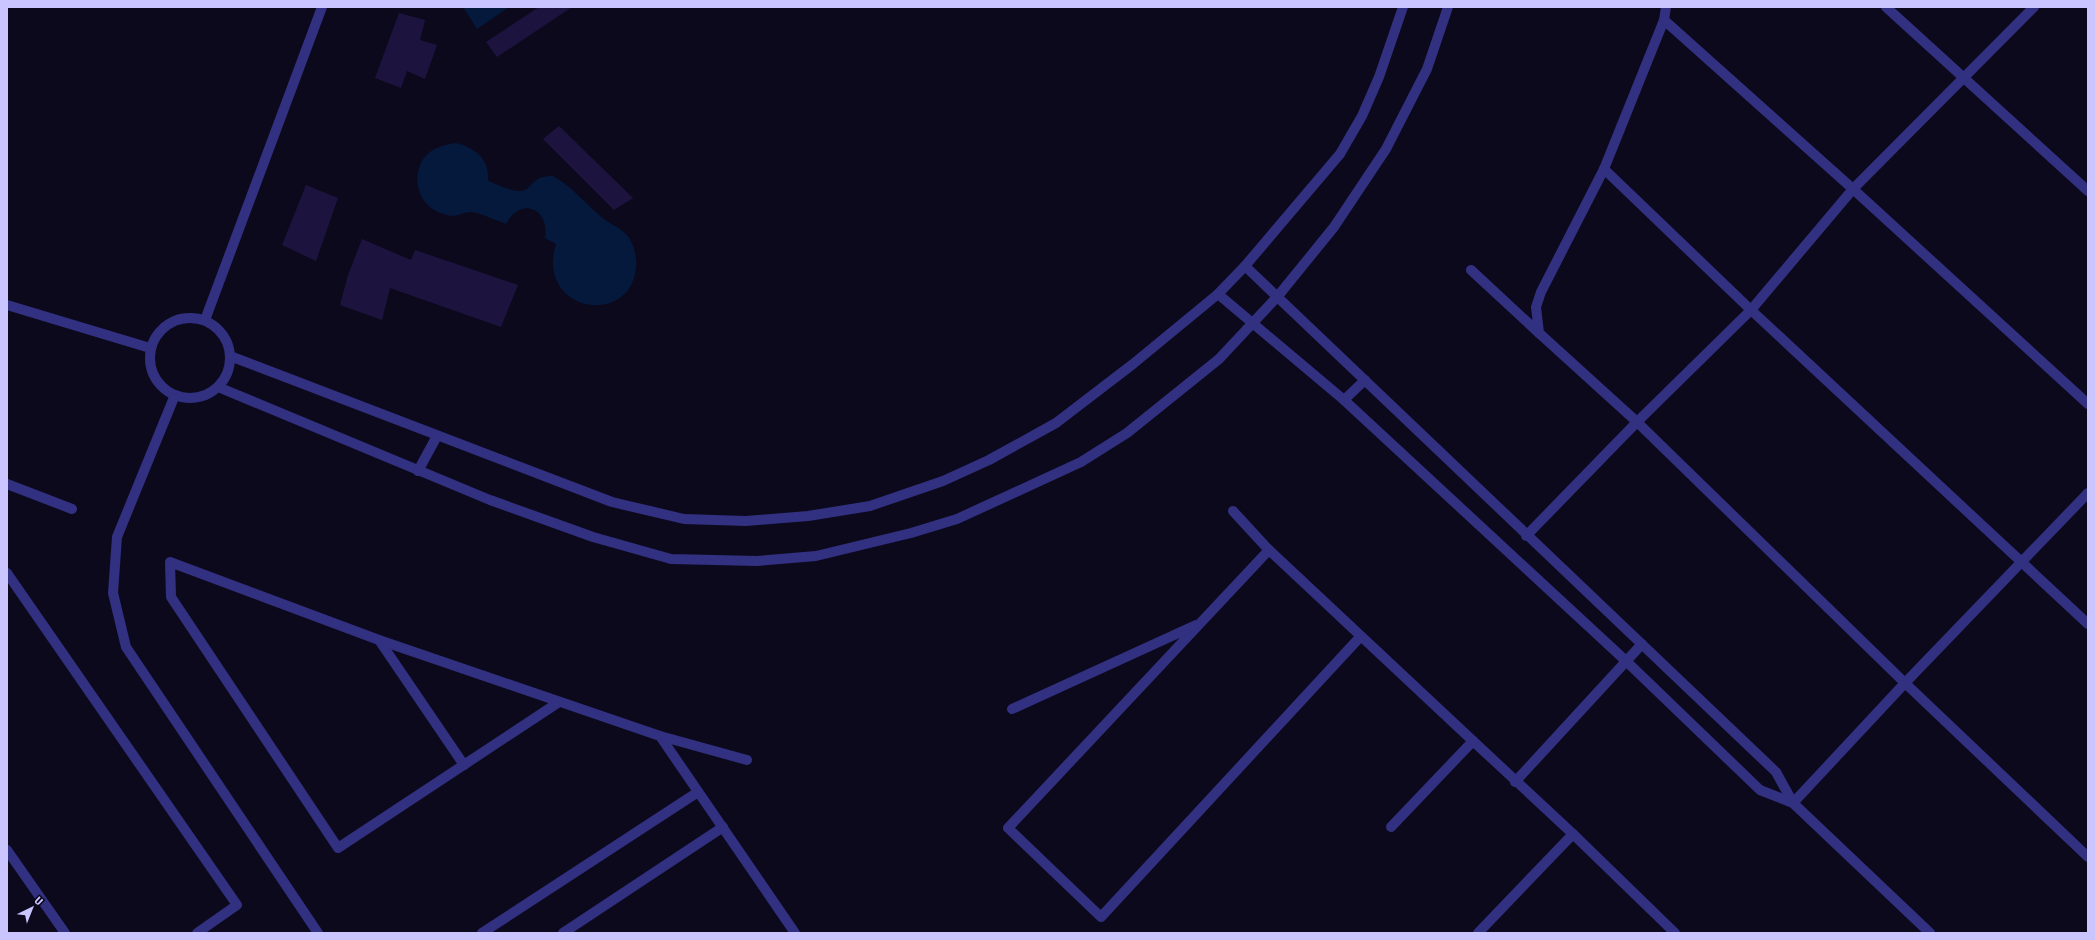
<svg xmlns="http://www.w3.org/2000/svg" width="2095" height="940" viewBox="0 0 2095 940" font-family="'Fira Sans Condensed',sans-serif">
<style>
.water{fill:#04193b}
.building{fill:#1c143f}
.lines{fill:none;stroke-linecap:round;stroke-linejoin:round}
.minor{stroke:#323080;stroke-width:10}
</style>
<rect width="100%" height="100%" fill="#0c091d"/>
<g class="water">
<path d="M463 7H509L477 29Z"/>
<path d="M456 143C476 148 490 160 488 181 497 184 508 190 518 191 533 192 530 175 553 176 570 185 584 202 599 215 607 223 618 226 626 234 634 243 637 256 636 268 630 328 535 312 556 244L545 238C550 208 520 196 506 224 497 221 479 212 471 212 462 212 457 218 447 215 422 210 411 185 421 163 428 149 442 145 456 143Z"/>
</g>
<g class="building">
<path d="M539 7H572L497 57 486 42Z"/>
<path d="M399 13 425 20 420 40 437 45 425 79 407 71 401 88 375 78Z"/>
<path d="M559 126 633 198 614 210 543 139Z"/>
<path d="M306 185 338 198 316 261 282 245Z"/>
<path d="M362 239 411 260 415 250 518 285 501 327 390 288 382 320 340 305 348 275Z"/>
</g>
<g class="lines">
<g class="minor">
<path d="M1666 7 1664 20 1604 169 1541 292 1536 307 1539 333 1637 422 1905 683 2088 857"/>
<path d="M1886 7 2088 191"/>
<path d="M1664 20 1853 189 2088 404"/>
<path d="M1604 169 1751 310 2088 624"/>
<path d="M1245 266 1776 772 1793 803 1905 683 2088 493"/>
<path d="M1471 270 1539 333"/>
<path d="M1218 294 1344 400 1626 661 1760 790 1793 803 1930 933"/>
<path d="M7 305 150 348"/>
<circle cx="190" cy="358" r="40"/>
<path d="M205 320 322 7"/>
<path d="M230 356 612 502 684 519 746 521 808 516 870 506 943 481 989 460 1056 423 1133 364 1218 294 1245 266 1340 154 1362 116 1379 77 1403 7"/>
<path d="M218 387 490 500 593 537 671 559 757 561 816 556 911 533 957 519 1081 462 1127 433 1219 359 1278 296 1334 227 1386 149 1427 69 1448 7"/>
<path d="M175 395 117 537 113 593 126 647 318 933"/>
<path d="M1344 400 1365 380"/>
<path d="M418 471 437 436"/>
<path d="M7 484 72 509"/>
<path d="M1233 511 1269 550"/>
<path d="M1526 536 1637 422 1751 310 1853 189 2034 7"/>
<path d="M7 573 237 905 197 933"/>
<path d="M1361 636 1101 917 1008 828 1269 550 1473 741"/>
<path d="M379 640 464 765"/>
<path d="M559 702 338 848 171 597 170 562 379 640 660 736 795 933"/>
<path d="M1012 709 1196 625"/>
<path d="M660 736 747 760"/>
<path d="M1515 782 1642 644"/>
<path d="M1391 827 1473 741 1573 834 1675 933"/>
<path d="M7 850 65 933"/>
<path d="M482 933 698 792"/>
<path d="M563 933 723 827"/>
<path d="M1478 933 1573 834"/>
</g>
</g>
<rect width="2095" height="940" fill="none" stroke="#cbc5ff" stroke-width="16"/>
<g transform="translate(32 908) rotate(43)" stroke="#0c091d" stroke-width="3" paint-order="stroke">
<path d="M0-3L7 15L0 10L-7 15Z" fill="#cbc5ff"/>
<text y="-6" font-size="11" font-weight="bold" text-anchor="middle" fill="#cbc5ff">U</text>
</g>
</svg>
